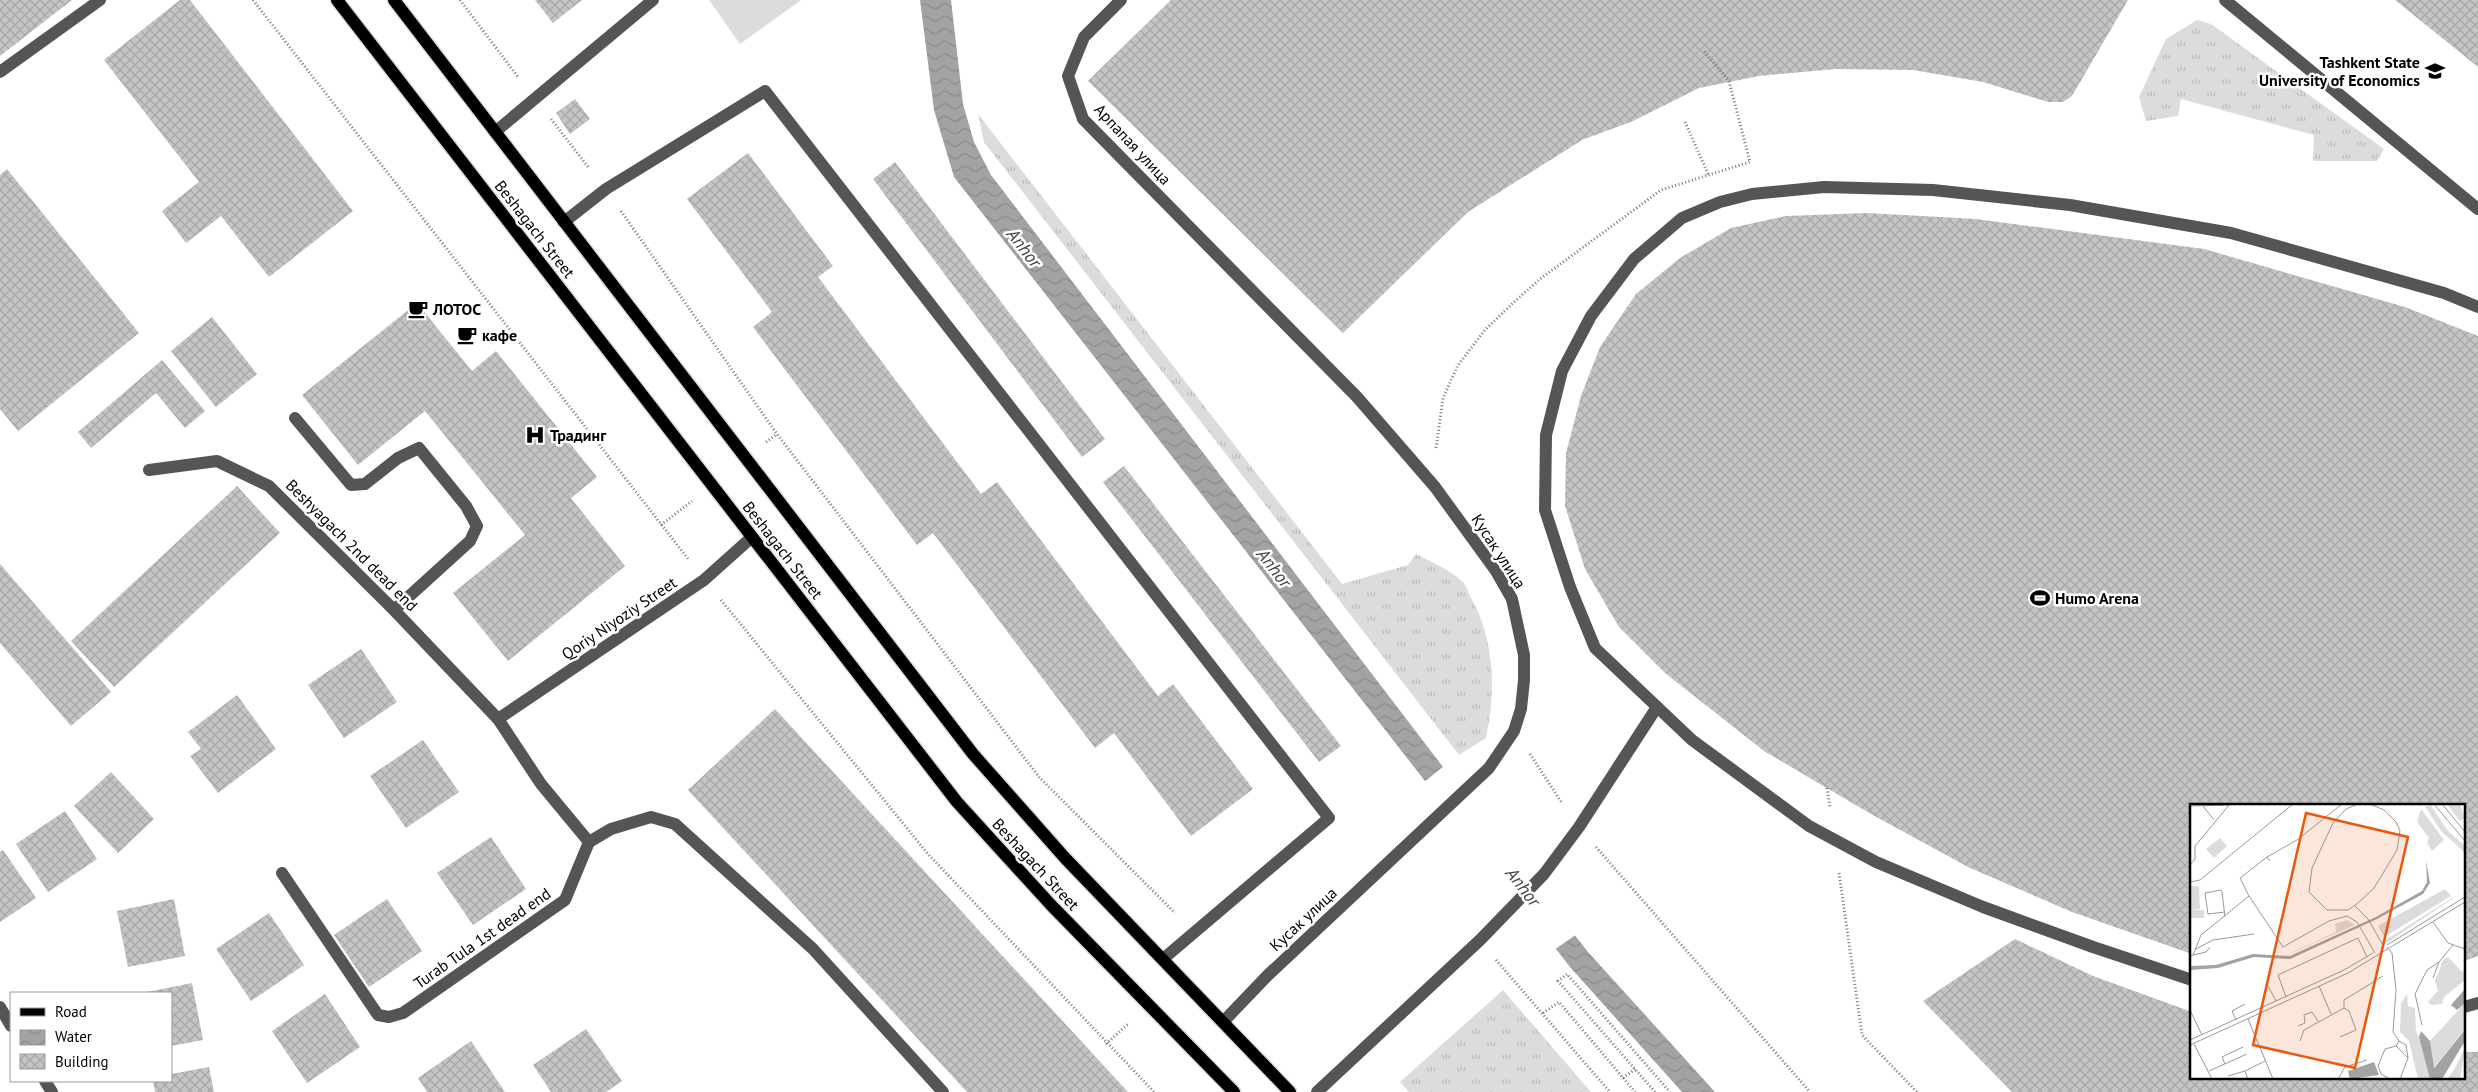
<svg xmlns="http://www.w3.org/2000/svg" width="2478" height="1092" viewBox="0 0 2478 1092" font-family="'PT Sans',sans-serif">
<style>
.grass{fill:url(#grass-tufts)}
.garden{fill:#dcdcdc}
.water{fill:url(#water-waves)}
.pier{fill:#fff}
.building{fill:url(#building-cross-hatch)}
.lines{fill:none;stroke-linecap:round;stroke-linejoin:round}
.major-casing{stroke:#dbdbdb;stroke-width:15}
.path{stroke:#777;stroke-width:3;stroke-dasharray:1 2.5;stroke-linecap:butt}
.minor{stroke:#555;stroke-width:12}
.major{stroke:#000;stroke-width:12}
.labels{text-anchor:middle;stroke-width:5;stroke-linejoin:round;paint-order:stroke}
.poi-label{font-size:16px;font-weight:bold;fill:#000;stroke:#fff;text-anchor:start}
.street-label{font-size:16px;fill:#000;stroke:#fff}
.water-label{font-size:18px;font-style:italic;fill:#444;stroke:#fff}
.inset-road{fill:none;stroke:#999;stroke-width:1}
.view{fill:#e8590c;fill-opacity:0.15;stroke:#e8590c;stroke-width:2.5}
.inset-edge{fill:none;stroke:#000;stroke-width:2.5}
</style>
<defs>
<pattern id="grass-tufts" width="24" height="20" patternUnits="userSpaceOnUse" patternTransform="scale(1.25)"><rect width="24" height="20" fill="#dcdcdc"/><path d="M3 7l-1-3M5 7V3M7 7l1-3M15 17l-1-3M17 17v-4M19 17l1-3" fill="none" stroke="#bbb"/></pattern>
<pattern id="water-waves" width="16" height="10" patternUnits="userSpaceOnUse" patternTransform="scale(1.25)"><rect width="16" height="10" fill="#a3a3a3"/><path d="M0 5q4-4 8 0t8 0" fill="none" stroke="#8b8b8b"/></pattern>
<pattern id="building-cross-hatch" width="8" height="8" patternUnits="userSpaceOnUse" patternTransform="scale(1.25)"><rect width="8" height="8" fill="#c4c4c4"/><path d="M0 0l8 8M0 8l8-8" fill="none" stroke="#a7a7a7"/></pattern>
</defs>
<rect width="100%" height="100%" fill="#fff"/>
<g class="grass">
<path d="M2197 20 2211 24 2384 149 2377 161H2313L2314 135 2181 99 2178 116 2146 121 2139 97 2166 39Z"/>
<path d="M978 114 1342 584 1408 565 1416 554C1431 562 1451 570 1463 582 1466 586 1468 591 1470 596 1495 639 1496 691 1486 738L1459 755 984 142Z"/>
<path d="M1503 990 1591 1092H1409L1400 1082Z"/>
</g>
<path class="garden" d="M709 0H801L740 44Z"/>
<path class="water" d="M920 0H951L963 104 974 142 991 175 1443 767 1588 952 1715 1092H1682L1570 967 954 177 934 110Z"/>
<path class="pier" d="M1445 765 1577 934 1554 950 1423 783Z"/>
<g class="building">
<path d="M0 0H72L0 56Z"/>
<path d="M180 0H190L353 211 269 277 221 216 186 243 162 211 199 182 104 60Z"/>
<path d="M535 0H582L553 23Z"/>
<path d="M1171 0H2128L2072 96 2063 102H2048L1983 82 1913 70 1835 69 1759 76 1699 88 1633 121 1582 140 1468 212 1343 333 1088 81Z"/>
<path d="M2395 0H2478V67Z"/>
<path d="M575 99 590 119 570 134 556 113Z"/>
<path d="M748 153 833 266 818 277 981 494 997 482 1158 696 1173 684 1253 789 1191 836 1114 733 1095 748 933 533 917 545 753 327 772 312 687 199Z"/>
<path d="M895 162 1105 439 1082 457 873 179Z"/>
<path d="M7 169 139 333 18 431 0 409V175Z"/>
<path d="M1867 213 1976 219 2204 249 2405 307 2478 336V956L2464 961V806H2192V954L2072 912 1968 867 1871 814 1764 751 1665 673 1619 627 1585 569 1565 506 1566 453 1581 396 1600 347 1636 294 1680 258 1731 228 1786 216Z"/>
<path d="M417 303 472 371 496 351 597 477 571 498 625 566 508 661 453 593 525 535 425 411 358 465 302 395Z"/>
<path d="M212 317 257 374 216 407 171 351Z"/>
<path d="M162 360 205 411 185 428 156 393 91 448 78 432Z"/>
<path d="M1124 466 1341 746 1319 762 1103 482Z"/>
<path d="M237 486 280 533 114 687 71 641Z"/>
<path d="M0 564 111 692 71 726 0 643Z"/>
<path d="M361 649 397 702 344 738 308 685Z"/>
<path d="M237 695 276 749 218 793 190 756 201 749 188 732Z"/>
<path d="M775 709 1128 1092H967L688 790Z"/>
<path d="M423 740 459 792 406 828 370 776Z"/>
<path d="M111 772 154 819 118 853 74 806Z"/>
<path d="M65 811 97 859 48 892 16 844Z"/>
<path d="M491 837 526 889 473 925 437 873Z"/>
<path d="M3 850 36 898 0 922V852Z"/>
<path d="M174 899 185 956 128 967 117 911Z"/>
<path d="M387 899 422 951 369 987 334 935Z"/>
<path d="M269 913 304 965 251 1001 216 949Z"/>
<path d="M2015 939 2093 976 2192 1012V1078H2464V1052H2478V1092H2012L1923 1001Z"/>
<path d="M192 983 203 1040 171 1046V993L147 992Z"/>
<path d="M325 994 360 1047 307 1083 272 1031Z"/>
<path d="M586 1029 622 1081 606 1092H551L533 1065Z"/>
<path d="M471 1041 505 1092H427L418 1078Z"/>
<path d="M209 1067 214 1092H155L153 1081H171V1074Z"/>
</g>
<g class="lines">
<defs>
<g id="major">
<path d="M337 0 957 802 1051 905 1234 1092"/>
<path d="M394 0 973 754 1065 858 1290 1092"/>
</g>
</defs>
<use href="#major" class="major-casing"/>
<g class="path">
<path d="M253 0 689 560"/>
<path d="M460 0 518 77"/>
<path d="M551 119 589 168"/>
<path d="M1685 122 1709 176"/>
<path d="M621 211 777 434 1039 777 1175 913"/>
<path d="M766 442 777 434"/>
<path d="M1436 448 1443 398 1458 365 1485 330 1514 302 1540 279 1661 190 1750 162 1729 81 1704 51"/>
<path d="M661 525 692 501"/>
<path d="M721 600 928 854 1154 1092"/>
<path d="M1530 754 1562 803"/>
<path d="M1827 788 1830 807"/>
<path d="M1596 847 1810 1092"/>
<path d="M1839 873 1862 1035 1917 1092"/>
<path d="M1496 960 1610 1092"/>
<path d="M1543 1013 1559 1002 1635 1092"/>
<path d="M1106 1044 1129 1023"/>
<path d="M1623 1078 1635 1069"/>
<path d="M1655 1092 1558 981 1567 974 1670 1092"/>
</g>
<g class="minor">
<path d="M1121 0 1084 37 1068 76 1083 119 1357 397 1435 487 1496 571 1512 599 1524 655V680L1521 709 1514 731 1489 768 1268 975 1223 1022"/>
<path d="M2225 0 2478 209"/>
<path d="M0 72 100 0"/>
<path d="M495 132 653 0"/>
<path d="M564 222 606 189 765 91 1329 818 1163 959"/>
<path d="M295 418 351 485 365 484 398 458 419 448 466 506 477 526 470 541 394 610"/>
<path d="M149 470 217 461 269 486 394 610 498 719 541 784 589 842 565 900 403 1013 389 1017 378 1015 282 873"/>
<path d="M498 719 704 580 752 537"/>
<path d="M589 842 611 829 651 817 675 824 813 949 943 1092"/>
<path d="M2192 980 2093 947 1983 907 1876 862 1809 826 1692 740 1595 648 1570 587 1545 510 1546 435 1562 371 1591 316 1634 259 1682 218 1720 202 1752 194 1824 187 1933 190 2070 205 2231 233 2444 293 2478 307"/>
<path d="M0 1007 11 1026"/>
<path d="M2464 1007 2478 1003"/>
<path d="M45 1081 52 1092"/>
<path d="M1317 1092 1480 940 1544 874 1579 827 1657 707"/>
</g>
<use href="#major" class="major"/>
</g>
<defs>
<symbol id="university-bare" viewBox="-9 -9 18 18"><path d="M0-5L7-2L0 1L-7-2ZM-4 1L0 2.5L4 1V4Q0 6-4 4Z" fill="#000" stroke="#fff" stroke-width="2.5" paint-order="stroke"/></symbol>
<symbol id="cafe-bare" viewBox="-9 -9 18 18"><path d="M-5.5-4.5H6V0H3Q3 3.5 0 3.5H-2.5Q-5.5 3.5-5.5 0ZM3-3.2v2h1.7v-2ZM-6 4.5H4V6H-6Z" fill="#000" stroke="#fff" stroke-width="2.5" paint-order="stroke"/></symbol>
<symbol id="hospital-bare" viewBox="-9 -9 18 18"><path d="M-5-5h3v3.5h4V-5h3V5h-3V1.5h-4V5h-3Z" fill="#000" stroke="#fff" stroke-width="2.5" paint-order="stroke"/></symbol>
<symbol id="stadium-bare" viewBox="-9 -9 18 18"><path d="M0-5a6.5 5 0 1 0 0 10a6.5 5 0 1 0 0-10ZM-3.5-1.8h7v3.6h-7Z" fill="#000" stroke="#fff" stroke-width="2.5" paint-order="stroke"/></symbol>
</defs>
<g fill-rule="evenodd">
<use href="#university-bare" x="2421" y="57" width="28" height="28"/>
<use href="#cafe-bare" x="404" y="295" width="28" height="28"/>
<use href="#cafe-bare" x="453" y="321" width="28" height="28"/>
<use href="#hospital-bare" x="521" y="421" width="28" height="28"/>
<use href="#stadium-bare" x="2026" y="584" width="28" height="28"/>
</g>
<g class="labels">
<g class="poi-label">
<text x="2420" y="68" text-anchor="end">Tashkent State<tspan x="2420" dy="18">University of Economics</tspan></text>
<text x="433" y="315">ЛОТОС</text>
<text x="482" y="341">кафе</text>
<text x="550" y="441">Традинг</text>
<text x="2055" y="604">Humo Arena</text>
</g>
<g class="street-label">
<text transform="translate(1133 144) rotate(47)" y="6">Арпапая улица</text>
<text transform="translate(535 229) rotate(52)" y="6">Beshagach Street</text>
<text transform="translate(352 545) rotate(45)" y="6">Beshyagach 2nd dead end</text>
<text transform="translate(783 550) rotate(52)" y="6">Beshagach Street</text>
<text transform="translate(1499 551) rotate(57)" y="6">Кусак улица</text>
<text transform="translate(619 618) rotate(-34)" y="6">Qoriy Niyoziy Street</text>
<text transform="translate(1036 864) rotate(47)" y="6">Beshagach Street</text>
<text transform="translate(1303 919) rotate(-43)" y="6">Кусак улица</text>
<text transform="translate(482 938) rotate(-35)" y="6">Turab Tula 1st dead end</text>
</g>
<g class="water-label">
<text transform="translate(1024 248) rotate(52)" y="6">Anhor</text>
<text transform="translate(1274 568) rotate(52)" y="6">Anhor</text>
<text transform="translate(1523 887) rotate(52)" y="6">Anhor</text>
</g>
</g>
<g transform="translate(2190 804)">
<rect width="275" height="275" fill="#fff"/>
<path d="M231 5 254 36 242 47 237 39 239 34 227 18ZM30 34 37 42 24 54 16 45ZM255 85 261 92 194 133 188 122ZM265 93 198 138 194 137 262 94ZM157 116 165 121 94 152 146 128 145 120Z" fill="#dcdcdc"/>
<path d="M257 0H270L275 14 270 17ZM235 2H241L258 27 275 42V49L251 27ZM217 190 218 202 225 204 226 227 233 243 240 275H228L219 237 210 228 211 199ZM275 199V226L243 264 240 237ZM275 244 270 275H257L264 266Z" fill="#dcdcdc"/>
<path d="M0 82H9L10 105 1 106H14V114H0ZM258 153 272 168 275 165V176L254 193 252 200 241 201 238 198 248 187 245 177 253 156Z" fill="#dcdcdc"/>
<path d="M236 57 240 79 233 90 187 115 100 155 64 153 28 164 0 166V162L26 161 63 150 100 152 186 113 232 87 237 78ZM275 185V199L267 206 261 201ZM275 226V237L252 275H240L229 233 231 227 240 237 244 264ZM184 258 189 271 160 275 158 267Z" fill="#a3a3a3"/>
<path class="inset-road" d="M168 0 156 5 143 19 122 64 119 88 137 106H158L168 99 184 84 207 46 210 26 206 18 194 6 180 0M244 0 275 37M252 0 275 28M0 2 39 1M13 2 24 16M80 57 77 53 107 36 152 0M0 61 5 55V42L40 0M0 78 10 76 103 0M59 92 50 74 77 53M164 101 178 115 194 143M35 108 18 110 15 89 31 86 32 88 35 113M243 118 258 139 275 145M197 141 275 93M197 143 202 149 206 186 203 228 209 237 206 242M6 145 23 136 64 130M3 151 16 148 20 143M0 152 3 151 11 131 59 92 93 143 139 117 157 112 167 118 185 149M243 174 249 158M76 178 86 197M129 182 141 210M96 193 88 171 168 134 177 153M154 204V196L193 172M0 206 12 231M58 215 83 275M46 216 42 207 55 200M232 221 225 190 237 166 249 158 263 141M108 222 115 219 114 211 122 208 128 217M0 236 154 166 183 149M110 237 114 226 154 204 159 207 166 226 150 233M209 237 216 241 218 254M4 240 22 275M0 241 158 169 275 98M206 242 218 254 210 275M35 260 32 253 53 243M19 267 57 250M38 272 55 267M58 275 55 267 75 257M148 275 155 263 177 256M200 275 191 270 188 262 195 245 206 242"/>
<path class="view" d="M116 9 218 33 165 264 63 241Z"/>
<rect width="275" height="275" class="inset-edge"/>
</g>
<rect x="10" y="992" width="162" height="90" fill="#ffffff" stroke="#999999"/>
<rect x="20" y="1008" width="25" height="8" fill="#000000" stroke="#999999"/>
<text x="55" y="1017" font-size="15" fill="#000000">Road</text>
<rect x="20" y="1030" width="25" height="15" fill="url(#water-waves)" stroke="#999999"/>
<text x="55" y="1042" font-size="15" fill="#000000">Water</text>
<rect x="20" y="1054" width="25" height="15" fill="url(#building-cross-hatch)" stroke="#999999"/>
<text x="55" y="1067" font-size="15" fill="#000000">Building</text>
</svg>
